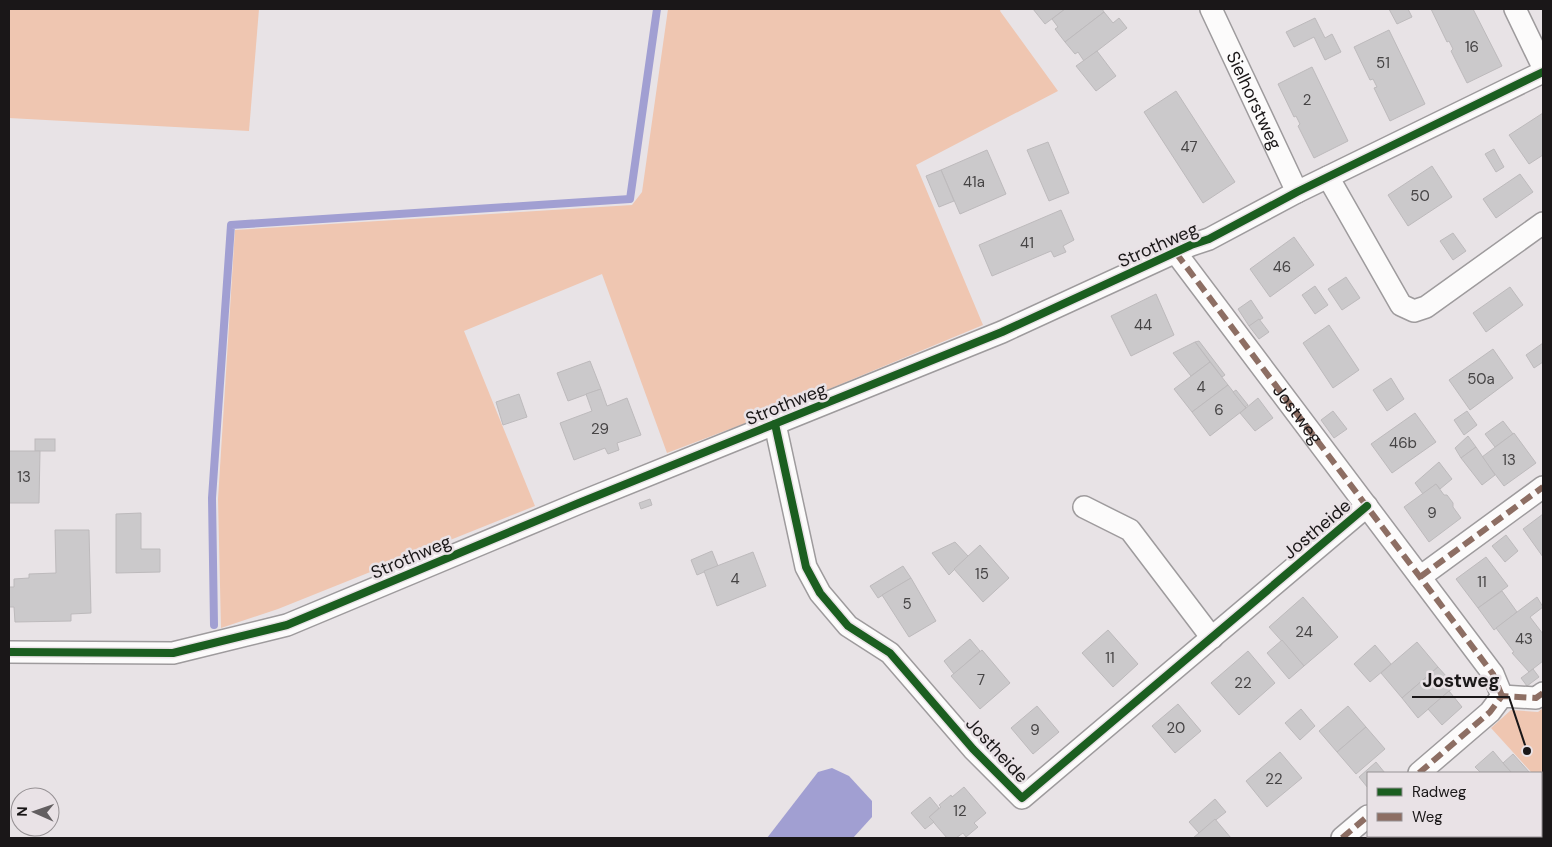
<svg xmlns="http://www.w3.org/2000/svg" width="1552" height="847" viewBox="0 0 1552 847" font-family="'DM Sans',sans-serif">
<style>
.green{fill:#efc6b1}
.water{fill:#a19fd2}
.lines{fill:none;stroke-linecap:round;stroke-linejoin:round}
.stream{stroke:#a19fd2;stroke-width:8}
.building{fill:#cbc9cb;stroke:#bdbabc}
.street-casing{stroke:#9e9b9d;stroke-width:24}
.street{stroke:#fcfbfb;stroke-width:21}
.quiet{stroke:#8d6e63;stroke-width:6;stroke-dasharray:12 6;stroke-linecap:butt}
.cycleway-casing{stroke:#e9e2e6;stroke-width:11}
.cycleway{stroke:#1b5e20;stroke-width:8}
.labels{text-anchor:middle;stroke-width:5;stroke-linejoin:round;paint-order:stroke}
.number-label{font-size:15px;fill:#464445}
.street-label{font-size:18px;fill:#1a1718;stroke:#e9e2e6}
.leader{fill:none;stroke:#1a1718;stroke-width:2}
.callout-dot{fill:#1a1718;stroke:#e9e2e6;stroke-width:2}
.callout-label{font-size:19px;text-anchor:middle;font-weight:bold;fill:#1a1718;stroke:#e9e2e6;stroke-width:5;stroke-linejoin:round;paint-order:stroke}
</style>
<rect width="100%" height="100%" fill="#e8e3e6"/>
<g class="green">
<path d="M9 9H259L249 131 9 118Z"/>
<path d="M668 9H1001L1000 11 1058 91 916 165 983 325 764 416 667 453 602 274 464 331 535 506 278 609 221 628 218 499 235 230 632 205 642 192Z"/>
<path d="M1543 708V786L1541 783V773H1532L1491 728 1511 710 1538 712Z"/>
</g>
<path class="water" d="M832 768 849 776 872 801V817L853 838H767L818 772Z"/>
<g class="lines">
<path class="stream" d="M214 625 212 498 231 225 630 199 657 9"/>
</g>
<g class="building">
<path d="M1033 9H1065L1045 24Z"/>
<path d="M1065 9H1102L1104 12 1065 42 1055 29 1058 27 1052 19Z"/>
<path d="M1389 9H1408L1412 17 1397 24Z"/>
<path d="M1431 9H1473L1502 66 1467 83 1451 51 1453 49 1449 41 1447 42Z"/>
<path d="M1104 12 1113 23 1119 18 1127 28 1084 61 1078 52 1075 54 1065 42Z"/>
<path d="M1315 18 1325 38 1332 34 1341 52 1325 60 1314 37 1294 47 1286 32Z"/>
<path d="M1389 30 1425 104 1390 121 1374 88 1377 87 1373 79 1370 80 1354 47Z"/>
<path d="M1097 51 1116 76 1096 91 1076 66Z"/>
<path d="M1312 67 1348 141 1314 158 1298 126 1300 124 1296 116 1294 117 1278 84Z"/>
<path d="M1176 91 1235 182 1203 203 1144 112Z"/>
<path d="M1543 113V155L1529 164 1509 135Z"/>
<path d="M1048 142 1069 193 1049 201 1027 150Z"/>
<path d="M1494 149 1504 167 1496 172 1485 154Z"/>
<path d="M987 150 1006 194 960 214 941 170Z"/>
<path d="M1432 166 1452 197 1408 226 1388 195Z"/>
<path d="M941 170 954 201 939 207 926 176Z"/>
<path d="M1520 174 1533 192 1496 218 1483 199Z"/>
<path d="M1061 210 1074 240 1063 246 1066 252 1054 257 1051 251 992 276 979 245Z"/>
<path d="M1453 233 1466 251 1453 260 1440 241Z"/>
<path d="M1294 237 1314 265 1270 297 1250 269Z"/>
<path d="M1346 277 1360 298 1342 310 1328 289Z"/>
<path d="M1315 286 1328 305 1315 314 1302 295Z"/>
<path d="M1510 287 1523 305 1486 332 1473 313Z"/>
<path d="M1156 294 1174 335 1131 356 1111 316Z"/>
<path d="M1251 300 1263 318 1249 326 1238 309Z"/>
<path d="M1259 319 1269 332 1259 339 1249 326Z"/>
<path d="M1329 325 1359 370 1333 388 1303 343Z"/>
<path d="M1199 341 1225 375 1222 377 1195 342Z"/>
<path d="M1195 342 1210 362 1191 376 1173 353Z"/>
<path d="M1543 343V362L1534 368 1526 355Z"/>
<path d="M1493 349 1513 378 1470 410 1449 380Z"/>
<path d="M590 361 601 389 568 401 557 373Z"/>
<path d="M1210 362 1228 385 1192 412 1174 389Z"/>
<path d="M1391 378 1404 399 1387 411 1373 390Z"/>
<path d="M1228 385 1246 408 1210 436 1192 412Z"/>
<path d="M601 389 607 406 627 398 641 435 617 443 619 450 608 454 605 448 574 460 560 423 592 411 586 394Z"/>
<path d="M1236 390 1248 405 1245 407 1233 392Z"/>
<path d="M519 394 527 417 503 425 496 402Z"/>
<path d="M1258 398 1273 418 1255 431 1240 413Z"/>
<path d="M1333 411 1347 429 1334 438 1321 420Z"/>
<path d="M1467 411 1477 425 1464 435 1454 420Z"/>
<path d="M1415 413 1436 442 1392 473 1371 444Z"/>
<path d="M1503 421 1513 434 1495 447 1485 434Z"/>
<path d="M1514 433 1536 463 1504 486 1482 457Z"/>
<path d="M1468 436 1476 447 1461 458 1455 448Z"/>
<rect x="35" y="439" width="20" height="12"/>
<path d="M1476 447 1495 475 1482 485 1461 458Z"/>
<path d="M9 451H40L39 503H9Z"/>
<path d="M1439 462 1452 479 1440 489 1436 484 1423 494 1415 483Z"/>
<path d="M1436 484 1444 495H1447L1453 503V507L1461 518 1429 542 1404 507Z"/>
<path d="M650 499 652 505 641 509 639 503Z"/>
<path d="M141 513V549H160V572L116 573V514Z"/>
<path d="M1543 514V557L1523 529Z"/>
<path d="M55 530H89L91 613 71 614V621L15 622 14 607H9V587H14V579L29 578V574L56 573Z"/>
<path d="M1506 535 1518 551 1505 562 1492 546Z"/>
<path d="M955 542 968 556 949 575 932 553Z"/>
<path d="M980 545 1009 578 983 602 954 569Z"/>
<path d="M712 551 718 566 697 575 691 560Z"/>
<path d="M753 552 766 586 717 606 704 571Z"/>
<path d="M1486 557 1508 586 1478 608 1456 579Z"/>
<path d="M903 566 911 578 878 598 870 586Z"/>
<path d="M911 578 936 621 909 637 882 595Z"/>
<path d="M1502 591 1517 612 1494 630 1478 608Z"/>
<path d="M1303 597 1338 637 1304 666 1269 627Z"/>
<path d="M1537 597 1543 607 1530 617 1543 634V661L1529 672 1512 653 1514 652 1496 628Z"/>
<path d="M1108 630 1138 664 1113 687 1082 653Z"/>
<path d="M970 639 980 651 954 674 944 661Z"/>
<path d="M1282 640 1304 666 1289 679 1267 653Z"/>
<path d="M1417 642 1438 667 1402 698 1381 673Z"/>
<path d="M1375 645 1391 664 1370 682 1354 664Z"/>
<path d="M982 650 1010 683 980 709 951 676Z"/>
<path d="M1248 651 1275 683 1239 715 1211 683Z"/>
<path d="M1438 667 1455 686 1418 718 1402 698Z"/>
<path d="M1533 669 1539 677 1527 686 1521 678Z"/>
<path d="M1449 691 1462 707 1442 725 1428 709Z"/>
<path d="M1178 704 1201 731 1175 753 1152 726Z"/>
<path d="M1037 706 1059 732 1033 754 1011 728Z"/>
<path d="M1348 706 1366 727 1337 752 1319 731Z"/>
<path d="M1301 709 1315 726 1300 740 1285 723Z"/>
<path d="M1366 727 1385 749 1356 774 1337 752Z"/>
<path d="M1493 751 1503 763 1512 773H1481L1475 767Z"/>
<path d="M1280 752 1302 778 1267 807 1246 781Z"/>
<path d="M1513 754 1530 773H1512L1503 763Z"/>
<path d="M1376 762 1385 773H1368V788L1359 777Z"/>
<path d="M964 787 986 813 974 823 978 827 966 837 963 833 956 838H947L929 817 941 807 939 805 951 795 952 797Z"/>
<path d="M930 797 939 808 929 817 934 822 925 829 911 813Z"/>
<path d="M1215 799 1226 812 1199 833 1189 822Z"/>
<path d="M1215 819 1231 838H1193L1199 833Z"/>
<path d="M1394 836H1431L1433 838H1396Z"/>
<path d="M1431 836H1460L1457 838H1433Z"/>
</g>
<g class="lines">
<defs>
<g id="street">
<path id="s1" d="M1211 9 1297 192"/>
<path d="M1515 9 1543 67"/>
<path d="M1328 177 1401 305 1414 311 1426 307 1543 223"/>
<path id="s2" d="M1176 253 1493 674 1502 696"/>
<path d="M775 424 806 567 820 593 848 626 890 653 973 749 1022 798 1367 506"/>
<path d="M1084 507 1130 530 1212 638"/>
<path d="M1420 577 1543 487"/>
<path d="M9 652 173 653 287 625 579 503 1002 332 1191 245 1209 239 1297 192 1543 72"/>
<path d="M1419 773 1490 712 1502 696 1536 698 1543 693"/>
<path d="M1342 838 1368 816"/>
</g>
</defs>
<use href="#street" class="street-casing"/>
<use href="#street" class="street"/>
<g class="quiet">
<path d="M1176 253 1493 674 1502 696"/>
<path d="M1420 577 1543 487"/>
<path d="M1419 773 1490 712 1502 696 1536 698 1543 693"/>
<path d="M1342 838 1368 816"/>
</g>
<defs>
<g id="cycleway">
<path d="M775 424 806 567 820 593 848 626 890 653 973 749 1022 798 1367 506"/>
<path d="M9 652 173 653 287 625 579 503 1002 332 1191 245 1209 239 1297 192 1543 72"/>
</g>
</defs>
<use href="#cycleway" class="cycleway-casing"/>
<use href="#cycleway" class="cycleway"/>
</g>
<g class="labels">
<g class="number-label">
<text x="1472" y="52">16</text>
<text x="1383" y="68">51</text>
<text x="1307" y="105">2</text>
<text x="1189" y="152">47</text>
<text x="974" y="187">41a</text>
<text x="1420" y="201">50</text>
<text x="1027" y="248">41</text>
<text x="1282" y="272">46</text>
<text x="1143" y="330">44</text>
<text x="1481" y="384">50a</text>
<text x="1201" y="392">4</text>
<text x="1219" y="415">6</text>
<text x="600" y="434">29</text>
<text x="1403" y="448">46b</text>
<text x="1509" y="465">13</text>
<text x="24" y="482">13</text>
<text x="1432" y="518">9</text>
<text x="982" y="579">15</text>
<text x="735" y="584">4</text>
<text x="1482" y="587">11</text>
<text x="907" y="609">5</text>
<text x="1304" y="637">24</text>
<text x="1524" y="644">43</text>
<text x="1110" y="663">11</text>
<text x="981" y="685">7</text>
<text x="1243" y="688">22</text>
<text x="1176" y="733">20</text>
<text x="1035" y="735">9</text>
<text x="1274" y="784">22</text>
<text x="960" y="816">12</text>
</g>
<g class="street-label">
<text dy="6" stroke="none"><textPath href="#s1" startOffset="101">Sielhorstweg</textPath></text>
<text transform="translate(1158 245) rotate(-24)" y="6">Strothweg</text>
<text transform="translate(786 404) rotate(-22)" y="6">Strothweg</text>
<text dy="6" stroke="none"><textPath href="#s2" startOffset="202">Jostweg</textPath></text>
<text transform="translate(1317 529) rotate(-40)" y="6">Jostheide</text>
<text transform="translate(411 557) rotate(-23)" y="6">Strothweg</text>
<text transform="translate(997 750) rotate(47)" y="6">Jostheide</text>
</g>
</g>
<path class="leader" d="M1527 751L1509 697H1412"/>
<circle class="callout-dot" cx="1527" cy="751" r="5"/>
<g class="callout-label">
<text x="1461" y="687">Jostweg</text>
</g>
<rect width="1552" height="847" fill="none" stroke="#1a1718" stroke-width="20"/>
<rect x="1367" y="772" width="175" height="65" fill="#e9e2e6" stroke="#969194"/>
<rect x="1377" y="788" width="25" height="8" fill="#1b5e20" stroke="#969194"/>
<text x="1412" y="797" font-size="15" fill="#1a1718">Radweg</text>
<rect x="1377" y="813" width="25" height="8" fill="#8d6e63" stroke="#969194"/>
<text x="1412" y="822" font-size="15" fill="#1a1718">Weg</text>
<g transform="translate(35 812) rotate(272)"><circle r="24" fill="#e9e2e6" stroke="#969194"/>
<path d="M0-4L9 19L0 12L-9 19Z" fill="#625e60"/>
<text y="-8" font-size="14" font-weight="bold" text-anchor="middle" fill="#1a1718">N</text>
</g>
</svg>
